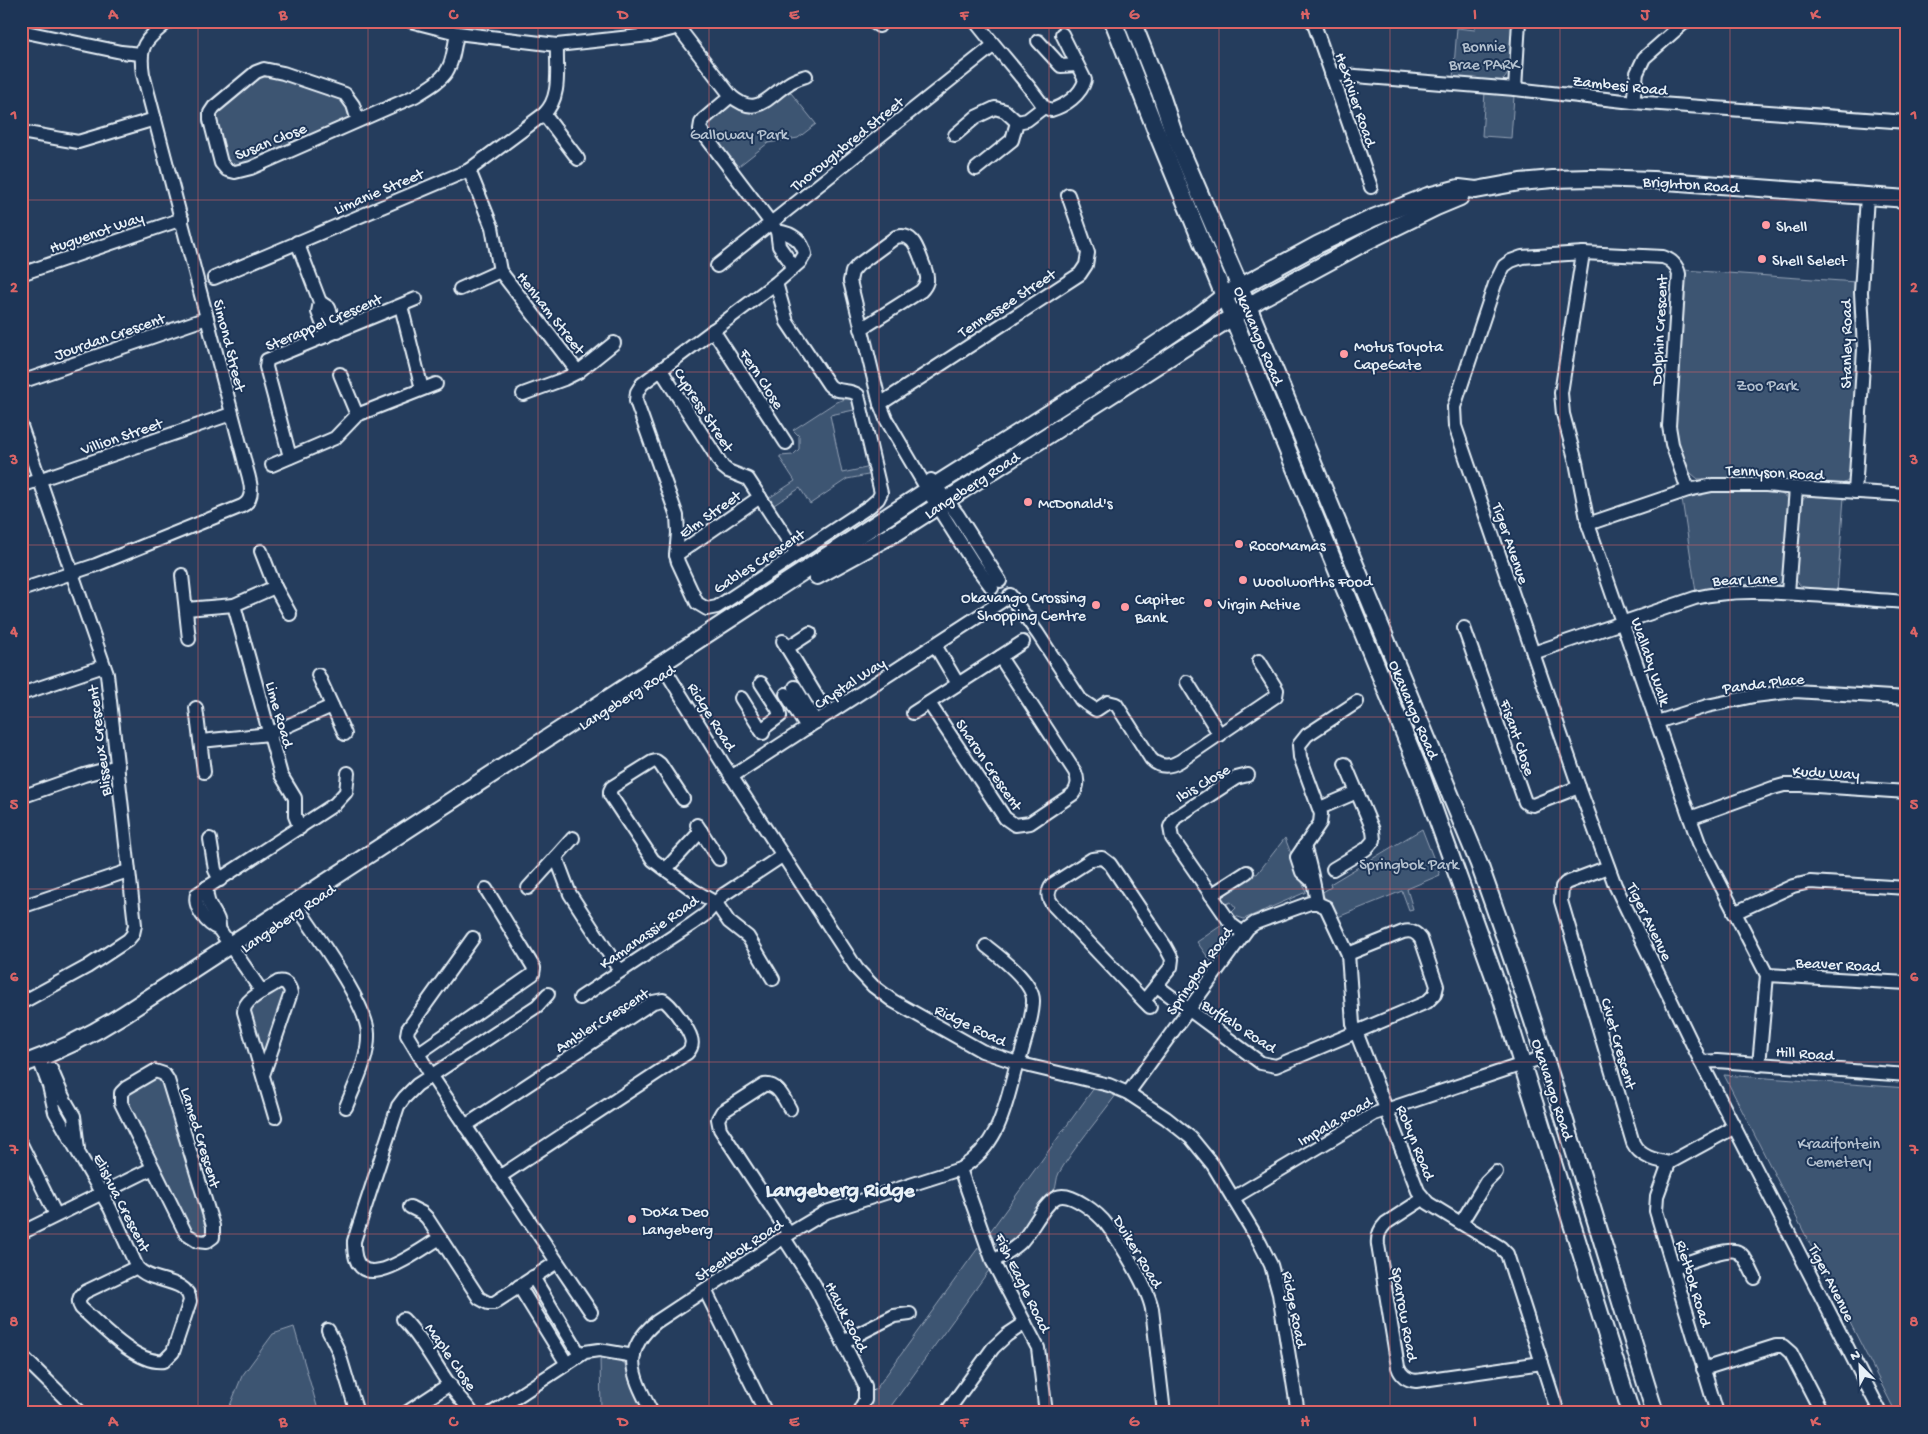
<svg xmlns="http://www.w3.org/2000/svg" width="1928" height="1434" viewBox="0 0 1928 1434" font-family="'Gochi Hand',sans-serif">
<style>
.green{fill:#3e5472;stroke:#93a2b5}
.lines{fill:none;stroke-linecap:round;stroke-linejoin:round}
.minor-casing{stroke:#e8f1f8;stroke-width:16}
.major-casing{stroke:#e8f1f8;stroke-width:20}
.minor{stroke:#1d3557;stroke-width:12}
.major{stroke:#1d3557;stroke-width:16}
.grid{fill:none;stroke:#db6466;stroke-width:1;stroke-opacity:0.55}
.poi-dot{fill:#ff9aa2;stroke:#1d3557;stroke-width:2}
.labels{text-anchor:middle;stroke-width:4;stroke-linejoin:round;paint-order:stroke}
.park-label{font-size:16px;fill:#b5c2d0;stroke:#1d3557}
.street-label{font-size:16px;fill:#e8f1f8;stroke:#1d3557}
.poi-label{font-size:16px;fill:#e8f1f8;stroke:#1d3557;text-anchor:start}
.district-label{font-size:21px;font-weight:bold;fill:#e8f1f8;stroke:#1d3557}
.neatline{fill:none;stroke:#db6466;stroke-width:2}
.grid-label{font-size:16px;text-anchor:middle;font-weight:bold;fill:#db6466}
</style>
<rect width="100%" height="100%" fill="#253d5d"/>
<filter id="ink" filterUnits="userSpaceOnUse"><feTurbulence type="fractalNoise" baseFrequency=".02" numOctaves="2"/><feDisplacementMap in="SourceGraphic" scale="10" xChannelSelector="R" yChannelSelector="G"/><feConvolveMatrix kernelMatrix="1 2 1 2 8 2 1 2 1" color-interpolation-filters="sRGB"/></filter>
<g filter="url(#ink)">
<g class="green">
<path d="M1475 21H1514C1513 37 1516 74 1500 82L1453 79 1457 28 1475 30Z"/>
<path d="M263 73 339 95C347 102 353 111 348 121L240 168 226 164 214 122 216 112Z"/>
<path d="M787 88 816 124 798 138 768 143 735 169 707 133 706 125 729 105 751 110Z"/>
<path d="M1485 92 1514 96 1511 138 1482 136Z"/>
<path d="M1684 270 1856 282 1858 371 1851 475 1848 481 1838 486 1735 478 1698 479 1686 469 1674 429Z"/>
<path d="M852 397 859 409 830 415 842 473 871 467 873 474 847 479 810 504 800 488 774 505 769 498 795 481 780 458V456L793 455 799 449V436L793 430 836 402Z"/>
<path d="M1721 489 1778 492 1786 497 1789 504 1783 580 1778 585 1696 592 1682 499Z"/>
<path d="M1810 495 1844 497 1837 592C1823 591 1801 593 1795 578L1800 503 1804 498Z"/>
<path d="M1422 829 1440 875 1407 889 1413 909 1409 910 1402 891 1338 917 1332 906 1321 893 1331 887 1330 884Z"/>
<path d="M1285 838 1306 892 1244 919 1235 916 1232 918 1230 914 1236 908 1231 902 1224 905 1222 899 1223 893 1252 873 1257 874Z"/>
<path d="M1225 923 1232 933 1233 939 1214 966 1197 942Z"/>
<path d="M281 987 286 990 265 1051 261 1050 248 1013 250 1006Z"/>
<path d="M1724 1075 1907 1088V1413H1896Z"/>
<path d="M158 1077 164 1081 208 1229 203 1235 192 1233 125 1103C126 1087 145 1083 158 1077Z"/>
<path d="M1094 1088 1116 1095C1097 1121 1075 1146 1059 1173 1056 1178 1057 1186 1054 1191 1051 1195 1046 1198 1043 1202 1033 1215 1003 1270 989 1233Z"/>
<path d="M978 1248 983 1249 990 1269 886 1413H864L871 1392 876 1389Z"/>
<path d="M294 1327 319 1413H227L242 1376 273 1334Z"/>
<path d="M600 1356 620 1360 625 1364 629 1380 646 1413H601Z"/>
</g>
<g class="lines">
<defs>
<g id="minor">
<path d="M410 21 457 33 557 45 649 35 672 29 687 21"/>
<path d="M871 21 879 26"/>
<path d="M975 21C998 51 1023 77 1044 107L1027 120 1017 122 1012 140 976 169"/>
<path d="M1313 21 1371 187"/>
<path d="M678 27 731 96C757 118 766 98 788 84 793 80 800 78 806 76"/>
<path d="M21 31 121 52 141 54"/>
<path d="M1038 41 1061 66 1077 65"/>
<path d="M1331 74 1515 89 1633 102 1907 122"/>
<path d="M1515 89 1519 21"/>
<path d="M731 96 704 119 701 123 700 129 777 231C790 233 802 239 805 254L800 262 776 283 642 384 637 392 636 401 677 516 678 533 676 555 678 562 697 603 707 609 717 607 870 506 878 499 881 493 858 395C849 388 837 394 829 385L787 322 776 283"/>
<path d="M1633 102 1637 73 1644 58 1686 21"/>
<path d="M1044 107 1051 110C1065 106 1081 95 1085 80L1062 34"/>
<path d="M544 114 578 159"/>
<path d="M358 121 353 105 345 94 283 73 264 69 256 72 214 107 210 113V120L221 163 227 170 235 172 251 168 415 96C450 75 450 73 457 33"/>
<path d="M21 132 78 142 155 119"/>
<path d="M955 135 976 117 995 108 1005 111 1017 122"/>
<path d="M469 170 492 227 500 271 578 372"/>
<path d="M777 231 779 246 794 267"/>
<path d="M297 242 320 302 318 312 327 336"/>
<path d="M1583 253 1561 393 1563 414 1576 462 1588 524 1690 818 1699 843 1767 975 1759 1065"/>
<path d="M717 266 994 45"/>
<path d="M21 274 182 219"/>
<path d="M214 278 469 170 544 114C562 97 556 68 557 45"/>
<path d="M460 289 500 271"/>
<path d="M320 302 329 308 338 332"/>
<path d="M401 306 422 389"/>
<path d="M861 329 921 291C924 288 926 285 927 281 928 274 924 267 922 261 917 248 913 232 896 237L858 265 852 272 850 281 880 404 886 419 937 506 972 561 992 588"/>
<path d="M713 330 786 443"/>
<path d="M661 370 723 467 728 471 748 479 797 554"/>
<path d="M340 374 357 415"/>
<path d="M21 382 207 318"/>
<path d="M523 394 564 379 578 372 614 343"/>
<path d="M880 404 1080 274 1086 265 1088 253 1068 195"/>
<path d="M21 426 107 674 135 925 133 934 128 940 87 967 21 1003"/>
<path d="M290 457 266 367 267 360 416 299"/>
<path d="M272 465 335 438 357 415 436 384"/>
<path d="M931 480 958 515 1000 581"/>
<path d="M21 486 231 414"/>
<path d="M1688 490 1672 444 1669 426 1679 274C1677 265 1672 260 1663 257L1583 253 1522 257 1511 261 1504 266 1495 284 1454 407 1455 426 1579 787 1615 885 1701 1062 1881 1413"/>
<path d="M1855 492 1864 349 1861 292 1867 196"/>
<path d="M1588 524 1688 490 1712 485H1766L1796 488 1907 495"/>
<path d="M261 551 275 587 290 614"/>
<path d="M676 555 760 497"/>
<path d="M182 575 189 639"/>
<path d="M21 590 96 565 242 506C259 497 247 474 244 459L143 74C138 43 147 39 169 21"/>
<path d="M1788 593 1796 488"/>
<path d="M1010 595 1038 634 1081 700 1096 710 1108 702 1116 704 1151 759C1160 768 1170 767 1180 761L1276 696 1277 690 1259 661"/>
<path d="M234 605 281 775 295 798V816L300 828"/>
<path d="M186 609 234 605 275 587"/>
<path d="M1464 628 1525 802 1528 804 1533 805 1579 787"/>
<path d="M783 641 820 702"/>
<path d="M935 645 958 684"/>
<path d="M787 648 810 633"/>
<path d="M1533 653 1695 598C1733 589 1771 592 1810 595 1842 597 1875 600 1907 602"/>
<path d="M661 663 722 762 857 969 873 986 893 1001 982 1051 1017 1063 1109 1085 1128 1093 1166 1118 1191 1138 1213 1165 1260 1243 1271 1265 1279 1294 1298 1413"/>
<path d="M318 675 345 734"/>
<path d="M1187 682 1220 735"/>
<path d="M795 687 816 722"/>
<path d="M21 694 104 666"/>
<path d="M786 694 807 728"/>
<path d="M741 698 763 733"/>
<path d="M929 703 1005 818 1015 825 1030 823 1073 794C1078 787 1079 781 1075 772L1000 657"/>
<path d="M196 708 204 772"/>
<path d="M913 713 1023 642"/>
<path d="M1657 722 1707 706 1754 696 1795 691 1907 698"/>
<path d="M761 730 780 716 778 709 761 683"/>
<path d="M201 741 269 734 332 706"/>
<path d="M731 777 1002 601"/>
<path d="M21 797 84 775 118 766"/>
<path d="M683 799 660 764 656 761 652 762 612 787 610 791V795L653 860 693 890 716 903 729 922 748 937 773 979"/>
<path d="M1320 808 1357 792"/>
<path d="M1690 818 1773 788 1784 785H1801L1907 792"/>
<path d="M697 825 719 859"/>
<path d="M573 838 556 857 570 894 620 971"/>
<path d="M210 839 215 870 220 880"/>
<path d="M1304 846C1310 865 1314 883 1317 903"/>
<path d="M1608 867 1566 883 1562 887 1561 901 1633 1143C1640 1157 1655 1160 1669 1163L1735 1127"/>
<path d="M666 869 701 831"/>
<path d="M1333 869 1366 849 1374 840 1373 830 1345 764"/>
<path d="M1311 880 1302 872 1297 857 1320 823 1321 814 1300 757 1299 745 1307 735 1357 702"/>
<path d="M207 887C204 908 221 913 219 929L262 992"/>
<path d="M528 888 556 857"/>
<path d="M1211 895 1247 872"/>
<path d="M294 902C312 929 368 1005 368 1034 369 1058 355 1084 346 1107"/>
<path d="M21 907 128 871"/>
<path d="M1734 913 1793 886 1810 882 1907 888"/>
<path d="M219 929C207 925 193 907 197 894L335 804 346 792 348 773"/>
<path d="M1243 933 1232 925 1172 838 1170 827 1175 818 1236 778 1248 775"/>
<path d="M473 938 408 1029 407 1035 431 1075 591 1312"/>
<path d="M1767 975 1907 983"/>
<path d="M1157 986 1261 1063 1276 1066 1427 1002 1435 994 1437 986 1421 939C1416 932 1411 930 1403 932L1348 954"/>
<path d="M580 998 692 924 706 914 723 895 782 856"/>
<path d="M1144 1001 1171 967 1172 959 1165 946 1110 864 1102 858 1092 859 1053 884C1047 891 1047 898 1053 905L1144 1001 1150 1007"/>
<path d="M419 1053 533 974 534 968 486 889"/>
<path d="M39 1059 49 1086 55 1112 110 1208 137 1267C150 1284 188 1277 190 1301L173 1352 164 1361C137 1365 100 1325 81 1308 77 1302 79 1296 85 1292L137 1267"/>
<path d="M1701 1062 1717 1061 1907 1075"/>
<path d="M51 1069 63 1097 74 1116 78 1149"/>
<path d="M155 1071 164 1074 168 1080 213 1226V1237L206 1242 197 1241 186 1234 121 1103V1093L126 1088Z"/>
<path d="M263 1075 291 993C290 986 285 980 278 982 268 989 243 999 244 1012L275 1117"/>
<path d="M1128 1093 1248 928 1255 923 1310 903H1317L1326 907 1348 954 1353 1024 1418 1191 1428 1203 1500 1247 1507 1254 1558 1413"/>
<path d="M465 1126 653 1002 663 1000C671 1004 689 1030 691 1038 693 1044 691 1049 687 1053L499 1177"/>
<path d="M21 1144 56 1215"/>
<path d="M1669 1163 1657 1196 1656 1211 1717 1413"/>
<path d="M960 1169 993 1262 1038 1348 1046 1413"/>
<path d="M1233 1198 1374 1114 1544 1057"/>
<path d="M1423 1199 1386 1223C1379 1230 1377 1236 1378 1245L1398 1367C1401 1376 1407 1380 1416 1381L1542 1363"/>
<path d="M410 1207 422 1213 427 1218 479 1298 488 1303H494L557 1262"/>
<path d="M1461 1223 1486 1182 1496 1172"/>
<path d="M21 1233 153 1168"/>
<path d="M789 1234 720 1129 718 1119 722 1112 764 1085C778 1083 784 1099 790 1109"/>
<path d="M440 1238C416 1252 352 1303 354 1241L398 1106 404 1098 417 1085 537 1006 548 994"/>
<path d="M784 1238 814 1284 865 1386V1400L858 1413"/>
<path d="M993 1262C1002 1255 1013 1250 1021 1242 1032 1231 1043 1204 1057 1197 1071 1191 1099 1214 1107 1225 1121 1243 1148 1288 1152 1309L1164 1413"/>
<path d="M1674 1267C1687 1263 1728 1246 1738 1252 1746 1256 1751 1271 1755 1278"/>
<path d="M533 1277 580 1355"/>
<path d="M519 1286 567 1364"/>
<path d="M705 1290 766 1413"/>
<path d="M403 1319C424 1340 436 1368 455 1392 460 1399 467 1405 472 1413"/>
<path d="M328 1330 338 1350 357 1413"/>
<path d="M843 1342 894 1316 910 1314"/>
<path d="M21 1355 80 1413"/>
<path d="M1703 1369 1776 1346H1783L1791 1353 1822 1413"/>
<path d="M406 1413 450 1384"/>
<path d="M492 1413 585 1352 599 1350 634 1356"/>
<path d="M652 1413C634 1377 619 1353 656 1322L789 1234 826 1212 960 1169C1001 1144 1005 1106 1017 1063L1021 1055C1025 1038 1033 1019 1033 1001 1034 983 999 956 986 946"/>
<path d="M946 1413 993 1348 1007 1335 1025 1323"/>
</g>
<g id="major">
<path d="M1113 21 1159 138 1421 774 1500 993 1631 1413"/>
<path d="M1132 21 1160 92 1174 134 1240 287 1479 864C1544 1044 1598 1229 1655 1413"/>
<path d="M817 576 897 532 1260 299 1367 241 1436 207 1460 197"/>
<path d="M21 1065C57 1052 91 1035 124 1014L928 490 1127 364 1201 314 1225 295 1317 245 1373 218 1428 196 1459 188 1476 190 1520 182 1553 179 1591 178 1653 180 1907 199"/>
</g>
</defs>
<use href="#minor" class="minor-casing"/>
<use href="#major" class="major-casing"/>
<use href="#minor" class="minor"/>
<use href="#major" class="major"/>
</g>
</g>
<path class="grid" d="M198 21V1413M368 21V1413M538 21V1413M709 21V1413M879 21V1413M1049 21V1413M1219 21V1413M1390 21V1413M1560 21V1413M1730 21V1413M21 200H1907M21 372H1907M21 545H1907M21 717H1907M21 889H1907M21 1062H1907M21 1234H1907"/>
<g class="poi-dot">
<circle cx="1766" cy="225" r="5"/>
<circle cx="1762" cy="259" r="5"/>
<circle cx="1344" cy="354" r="5"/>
<circle cx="1028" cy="502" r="5"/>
<circle cx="1239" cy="544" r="5"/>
<circle cx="1243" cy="580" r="5"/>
<circle cx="1208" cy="603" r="5"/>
<circle cx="1096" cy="605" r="5"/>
<circle cx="1125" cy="607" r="5"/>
<circle cx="632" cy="1219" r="5"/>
</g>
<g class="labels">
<g class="park-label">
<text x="1484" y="51">Bonnie<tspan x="1484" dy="18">Brae PARK</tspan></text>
<text x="739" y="139">Galloway Park</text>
<text x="1767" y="390">Zoo Park</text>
<text x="1409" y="869">Springbok Park</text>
<text x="1839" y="1148">Kraaifontein<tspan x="1839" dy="18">Cemetery</tspan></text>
</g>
<g class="street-label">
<text transform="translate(1620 84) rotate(6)" y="6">Zambesi Road</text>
<text transform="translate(1357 99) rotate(71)" y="6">Hexrivier Road</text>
<text transform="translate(270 140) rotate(-22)" y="6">Susan Close</text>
<text transform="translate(846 143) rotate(-39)" y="6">Thoroughbred Street</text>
<text transform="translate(1691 183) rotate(4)" y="6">Brighton Road</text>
<text transform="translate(378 190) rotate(-23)" y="6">Limanie Street</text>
<text transform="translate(96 231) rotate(-19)" y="6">Huguenot Way</text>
<text transform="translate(1006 302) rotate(-33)" y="6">Tennessee Street</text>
<text transform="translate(552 312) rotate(52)" y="6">Henham Street</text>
<text transform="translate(323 321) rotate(-23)" y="6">Sterappel Crescent</text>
<text transform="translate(1658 330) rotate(-87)" y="6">Dolphin Crescent</text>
<text transform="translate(109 335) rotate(-19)" y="6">Jourdan Crescent</text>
<text transform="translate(1260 335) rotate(67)" y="6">Okavango Road</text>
<text transform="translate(1845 344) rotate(-90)" y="6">Stanley Road</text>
<text transform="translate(231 345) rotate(76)" y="6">Simond Street</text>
<text transform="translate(763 378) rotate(57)" y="6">Fern Close</text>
<text transform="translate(705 409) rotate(57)" y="6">Cypress Street</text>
<text transform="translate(121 435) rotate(-19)" y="6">Villion Street</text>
<text transform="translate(1775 471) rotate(3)" y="6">Tennyson Road</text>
<text transform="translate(971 484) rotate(-33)" y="6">Langeberg Road</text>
<text transform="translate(709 513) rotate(-35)" y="6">Elm Street</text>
<text transform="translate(1512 543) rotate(71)" y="6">Tiger Avenue</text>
<text transform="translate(758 560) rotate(-33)" y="6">Gables Crescent</text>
<text transform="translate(1745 578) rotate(-2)" y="6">Bear Lane</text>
<text transform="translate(1652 661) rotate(71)" y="6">Wallaby Walk</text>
<text transform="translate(849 682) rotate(-33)" y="6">Crystal Way</text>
<text transform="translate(1763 682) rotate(-7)" y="6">Panda Place</text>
<text transform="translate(626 696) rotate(-32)" y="6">Langeberg Road</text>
<text transform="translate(1415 709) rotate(67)" y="6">Okavango Road</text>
<text transform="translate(281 714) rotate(74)" y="6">Lime Road</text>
<text transform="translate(713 716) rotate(58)" y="6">Ridge Road</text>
<text transform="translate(1519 737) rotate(71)" y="6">Fisant Close</text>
<text transform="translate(98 741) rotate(-97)" y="6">Blisseux Crescent</text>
<text transform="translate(990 764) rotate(56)" y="6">Sharon Crescent</text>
<text transform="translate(1826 771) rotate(3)" y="6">Kudu Way</text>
<text transform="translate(1202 782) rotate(-31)" y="6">Ibis Close</text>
<text transform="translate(287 917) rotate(-34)" y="6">Langeberg Road</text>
<text transform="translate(1651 921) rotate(64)" y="6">Tiger Avenue</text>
<text transform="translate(648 931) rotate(-35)" y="6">Kamanassie Road</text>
<text transform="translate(1838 963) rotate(3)" y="6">Beaver Road</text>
<text transform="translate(1198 970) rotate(-55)" y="6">Springbok Road</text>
<text transform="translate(601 1019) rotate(-32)" y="6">Ambler Crescent</text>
<text transform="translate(971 1024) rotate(26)" y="6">Ridge Road</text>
<text transform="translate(1240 1025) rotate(33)" y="6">Buffalo Road</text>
<text transform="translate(1620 1043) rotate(74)" y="6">Civet Crescent</text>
<text transform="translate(1805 1052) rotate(4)" y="6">Hill Road</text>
<text transform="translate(1554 1089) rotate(72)" y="6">Okavango Road</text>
<text transform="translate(1334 1120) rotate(-30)" y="6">Impala Road</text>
<text transform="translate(202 1137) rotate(73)" y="6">Lamed Crescent</text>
<text transform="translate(1417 1142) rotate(68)" y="6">Robyn Road</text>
<text transform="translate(123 1202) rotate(63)" y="6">Elishua Crescent</text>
<text transform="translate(738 1249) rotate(-33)" y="6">Steenbok Road</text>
<text transform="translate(1139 1251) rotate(59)" y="6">Duiker Road</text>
<text transform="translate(1024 1282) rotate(64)" y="6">Fish Eagle Road</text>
<text transform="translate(1833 1282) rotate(63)" y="6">Tiger Avenue</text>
<text transform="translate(1695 1283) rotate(73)" y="6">Rietbok Road</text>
<text transform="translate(1296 1309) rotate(79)" y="6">Ridge Road</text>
<text transform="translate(1406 1314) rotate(80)" y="6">Sparrow Road</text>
<text transform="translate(848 1316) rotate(63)" y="6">Hawk Road</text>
<text transform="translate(452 1356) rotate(55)" y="6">Maple Close</text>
</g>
<g class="poi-label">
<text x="1776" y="231">Shell</text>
<text x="1772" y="265">Shell Select</text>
<text x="1354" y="351">Motus Toyota<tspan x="1354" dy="18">CapeGate</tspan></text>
<text x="1038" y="508">McDonald's</text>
<text x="1249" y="550">RocoMamas</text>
<text x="1253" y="586">Woolworths Food</text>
<text x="1086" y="602" text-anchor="end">Okavango Crossing<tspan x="1086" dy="18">Shopping Centre</tspan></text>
<text x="1135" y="604">Capitec<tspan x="1135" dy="18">Bank</tspan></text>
<text x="1218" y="609">Virgin Active</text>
<text x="642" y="1216">Doxa Deo<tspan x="642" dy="18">Langeberg</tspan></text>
</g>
<g class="district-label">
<text x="840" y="1196">Langeberg Ridge</text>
</g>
</g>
<rect width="1928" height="1434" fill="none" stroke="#1d3557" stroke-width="55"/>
<g transform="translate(1860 1366) rotate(336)" stroke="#1d3557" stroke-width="4" paint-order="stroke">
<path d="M0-4L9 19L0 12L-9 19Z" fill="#e8f1f8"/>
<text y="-8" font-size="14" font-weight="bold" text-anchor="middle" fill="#e8f1f8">N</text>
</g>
<rect x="28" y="28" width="1872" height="1378" class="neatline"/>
<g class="grid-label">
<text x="113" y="19">A</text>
<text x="283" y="19">B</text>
<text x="453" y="19">C</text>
<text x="623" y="19">D</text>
<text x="794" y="19">E</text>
<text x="964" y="19">F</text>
<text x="1134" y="19">G</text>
<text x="1305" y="19">H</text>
<text x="1475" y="19">I</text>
<text x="1645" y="19">J</text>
<text x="1815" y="19">K</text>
<text x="14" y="119">1</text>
<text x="1914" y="119">1</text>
<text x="14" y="292">2</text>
<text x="1914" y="292">2</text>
<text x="14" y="464">3</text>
<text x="1914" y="464">3</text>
<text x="14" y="636">4</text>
<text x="1914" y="636">4</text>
<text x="14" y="809">5</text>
<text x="1914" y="809">5</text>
<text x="14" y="981">6</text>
<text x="1914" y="981">6</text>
<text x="14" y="1154">7</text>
<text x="1914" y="1154">7</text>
<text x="14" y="1326">8</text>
<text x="1914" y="1326">8</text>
<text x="113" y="1426">A</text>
<text x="283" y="1426">B</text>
<text x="453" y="1426">C</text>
<text x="623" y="1426">D</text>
<text x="794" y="1426">E</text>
<text x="964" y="1426">F</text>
<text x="1134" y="1426">G</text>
<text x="1305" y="1426">H</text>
<text x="1475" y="1426">I</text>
<text x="1645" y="1426">J</text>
<text x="1815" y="1426">K</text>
</g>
</svg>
